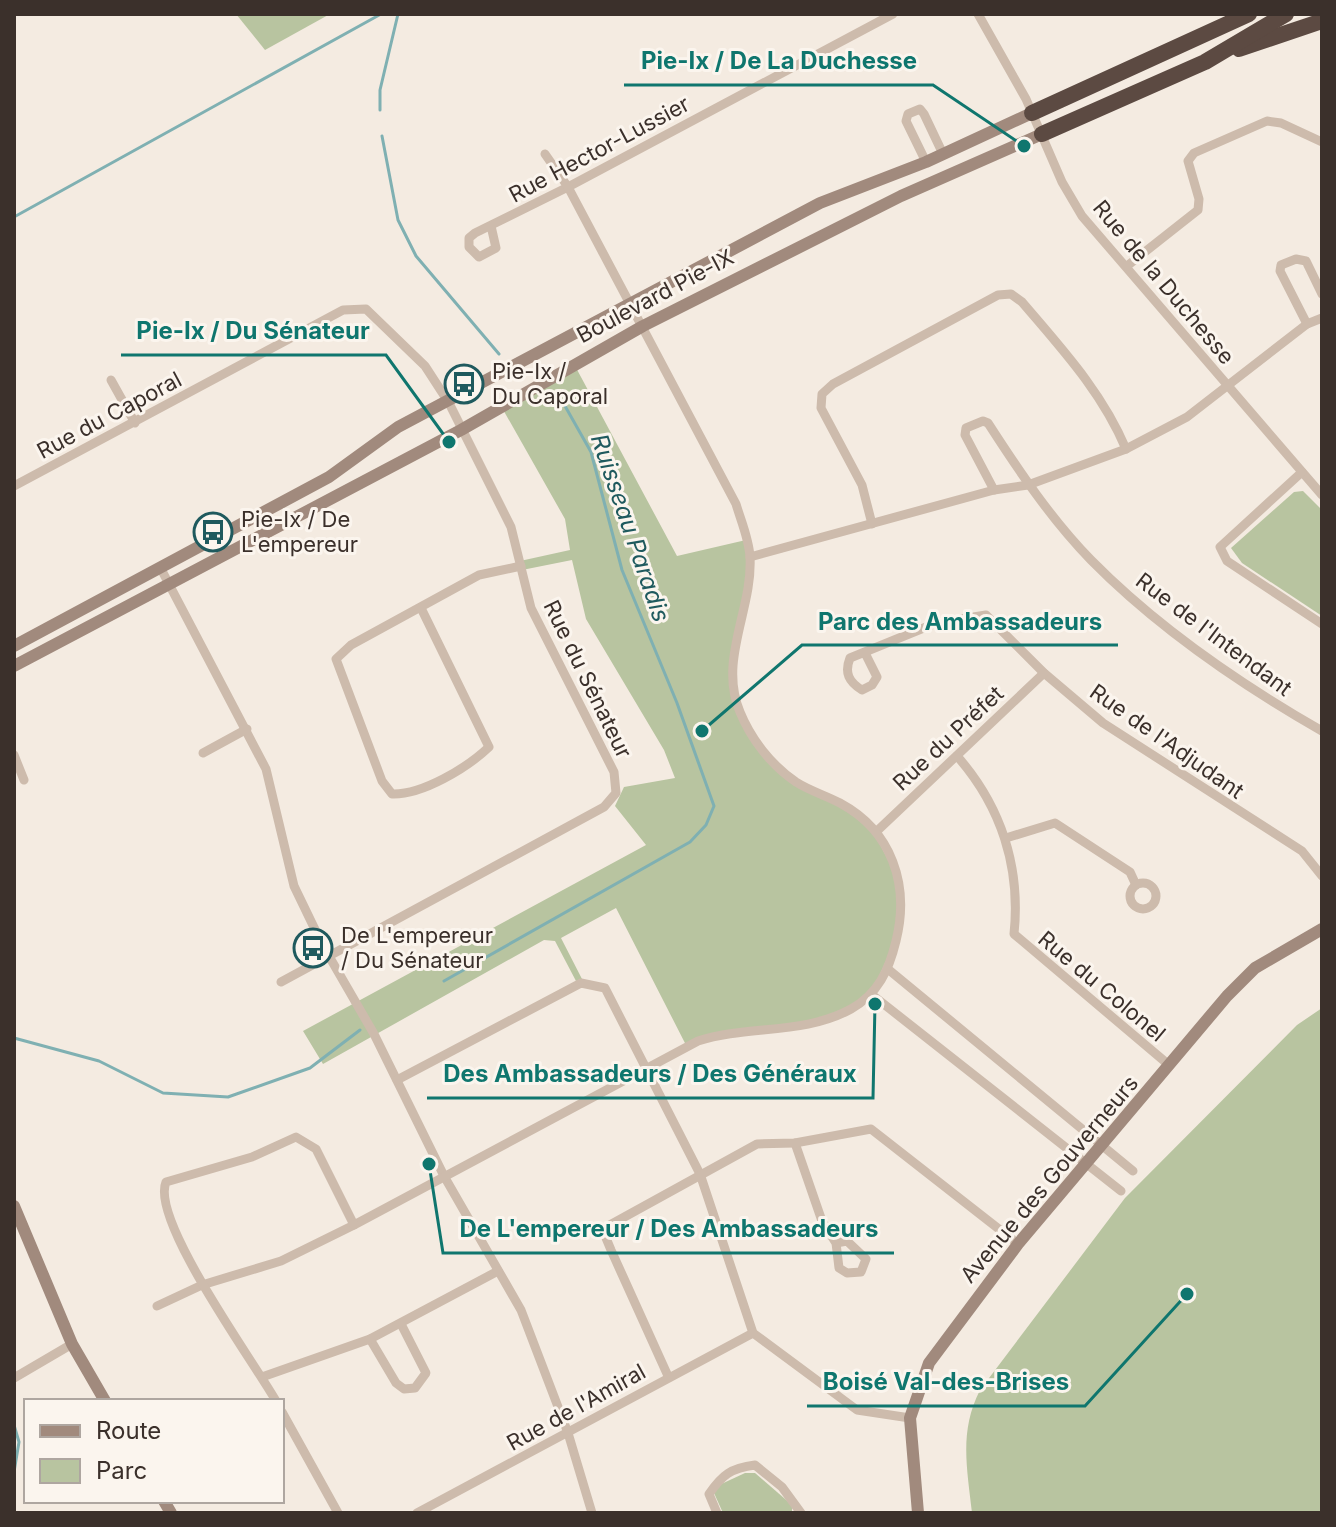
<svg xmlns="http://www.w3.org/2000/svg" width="1336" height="1527" viewBox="0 0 1336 1527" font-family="Inter,sans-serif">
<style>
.green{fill:#b8c4a0}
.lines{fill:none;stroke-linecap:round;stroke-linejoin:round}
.stream{stroke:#7fb0b2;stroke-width:3}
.street{stroke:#cdbbac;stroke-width:9}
.secondary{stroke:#a18a7d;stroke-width:12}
.highway{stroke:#5c4a42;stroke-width:16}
.labels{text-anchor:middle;stroke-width:6;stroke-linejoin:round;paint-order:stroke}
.street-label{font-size:22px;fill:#3b302b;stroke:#fbf5ee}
.poi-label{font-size:22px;fill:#3b302b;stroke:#fbf5ee;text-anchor:start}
.water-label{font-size:24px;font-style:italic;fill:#1f5a5e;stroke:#fbf5ee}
.leader{fill:none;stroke:#0f766e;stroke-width:3}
.callout-dot{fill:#0f766e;stroke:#fbf5ee;stroke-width:3}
.callout-label{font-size:24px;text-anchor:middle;font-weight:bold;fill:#0f766e;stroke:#fbf5ee;stroke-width:6;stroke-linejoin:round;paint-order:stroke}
</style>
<rect width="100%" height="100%" fill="#f4ebe1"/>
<g class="green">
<path d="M236 14H330L265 50Z"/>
<path d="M574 364 677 556 746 540 750 557 735 640 736 702 766 756 796 781 868 822 899 880 897 937 871 994 826 1020 748 1029 687 1047 616 908 561 938 582 979 576 981 555 941 544 940 323 1064 303 1031 646 845 615 806 624 787 675 778 664 750 586 619 572 560 522 570 520 561 570 550 565 519 501 406Z"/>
<path d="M1303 491 1322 510V616L1242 563 1231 548 1294 492Z"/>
<path d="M1322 1008V1513H972C967 1468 959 1431 980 1390L1125 1198 1297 1025Z"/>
<path d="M745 1473H755L792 1505V1513H723L714 1493 717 1486Z"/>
</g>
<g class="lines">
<g class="stream">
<path d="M380 110V90L398 14"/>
<path d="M382 136 398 220 416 256 499 354"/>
<path d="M14 217 381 14"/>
<path d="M444 981 690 842 706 825 714 806 677 703 622 570 591 452 565 406"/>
<path d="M14 1038 99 1061 163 1093 228 1097 310 1068 360 1030"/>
<path d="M14 1425 19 1442 14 1472"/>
</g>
<g class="street">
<path d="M978 14 1026 99 1062 182 1082 216 1322 495"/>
<path d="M926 162 906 121 908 114 920 109 924 114 943 154"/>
<path d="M491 226 496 248 479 257 469 247V238L475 233 568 187 893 14"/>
<path d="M1127 266 1198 210 1199 199 1188 161 1194 153 1267 121 1281 123 1322 142"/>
<path d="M1307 324 1280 271 1281 265 1296 259 1306 261 1322 294"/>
<path d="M111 380 135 423"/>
<path d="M1302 472 1220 547 1227 561 1322 624"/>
<path d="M14 486 343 310 366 309 425 366 449 403 511 527 531 608 614 772 616 793 604 807 281 982"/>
<path d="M994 490 965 435 966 428 983 421 988 423C1019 471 1051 519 1091 560 1158 628 1240 684 1322 731"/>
<path d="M872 524 862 485 821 408 822 394 833 384 998 295 1011 294 1022 302C1062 349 1102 392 1126 449"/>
<path d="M750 557 994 490 1028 485 1126 449 1187 417 1307 324 1322 318"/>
<path d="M160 567 266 769 294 886 322 944 374 1034 444 1176 521 1310 568 1433 592 1513"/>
<path d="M421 608 489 747C467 768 422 795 392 794L382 781 336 659 351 645 479 575 521 566"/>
<path d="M865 653 877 677 872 685 862 690C849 682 844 673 850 658L936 623 986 615 1044 673 1103 723 1302 851 1322 876"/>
<path d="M203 753 247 729"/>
<path d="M14 755 24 780"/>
<path d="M957 756C1001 806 1021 867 1014 934L1169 1065"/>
<path d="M877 831 1044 673"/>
<path d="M1006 838 1055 823 1130 872 1136 885"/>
<circle cx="1143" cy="896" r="13"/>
<path d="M889 970 1133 1171"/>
<path d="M871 994 1121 1191"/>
<path d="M397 1080 581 983 605 988 700 1174 753 1333 857 1410 910 1418"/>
<path d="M795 1143 822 1221 836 1243 839 1268 847 1273 861 1272 866 1259 847 1241 836 1243"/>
<path d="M157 1306 202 1285 281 1261 354 1225 698 1041C748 1025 804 1035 851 1009 878 994 889 970 896 941 910 885 892 831 840 803 825 795 810 791 796 782 771 765 751 739 740 712 718 660 753 609 750 557 749 539 741 521 736 504L568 187 545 154"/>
<path d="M370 1339 396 1383 404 1389 415 1388 426 1373 401 1324"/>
<path d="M668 1376 611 1250 606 1238 608 1226 757 1144 795 1143 871 1129 1018 1244"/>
<path d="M262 1377 370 1339 498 1271"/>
<path d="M14 1378 72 1344"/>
<path d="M276 1401C254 1362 150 1220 166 1182L252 1157 296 1137 316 1149 354 1225"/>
<path d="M282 1412 338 1513"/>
<path d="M417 1513 753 1333"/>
<path d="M717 1513 709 1494C722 1475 731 1468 755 1465L782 1487 801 1513"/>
</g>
<g class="secondary">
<path d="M14 646 329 477 398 427 820 203 926 162 1032 113"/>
<path d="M14 666 461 430 643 326 901 196 1042 134"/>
<path d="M14 1206 72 1344 105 1401"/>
<path d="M164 1501 171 1513"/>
<path d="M918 1513 910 1418 929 1363 1018 1244 1227 996 1255 968 1322 929"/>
</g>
<g class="highway">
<path d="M1239 49 1322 21"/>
<path d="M1032 113 1249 14"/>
<path d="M1042 134 1205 62 1286 14"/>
</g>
</g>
<defs>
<symbol id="bus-ring" viewBox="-11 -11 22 22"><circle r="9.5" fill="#fbf5ee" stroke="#1f5a5e" stroke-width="1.5"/><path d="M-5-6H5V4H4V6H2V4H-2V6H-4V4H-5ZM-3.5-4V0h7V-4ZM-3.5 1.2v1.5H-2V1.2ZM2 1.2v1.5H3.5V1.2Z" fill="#1f5a5e"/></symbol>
</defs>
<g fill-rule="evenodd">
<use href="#bus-ring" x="442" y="362" width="44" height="44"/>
<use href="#bus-ring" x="191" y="510" width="44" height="44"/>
<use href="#bus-ring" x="291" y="926" width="44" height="44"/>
</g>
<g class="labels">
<g class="street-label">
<text transform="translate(599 149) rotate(-28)" y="8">Rue Hector-Lussier</text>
<text transform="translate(1164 282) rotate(50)" y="8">Rue de la Duchesse</text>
<text transform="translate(655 296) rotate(-28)" y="8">Boulevard Pie-IX</text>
<text transform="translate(109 415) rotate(-28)" y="8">Rue du Caporal</text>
<text transform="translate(1214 634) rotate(37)" y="8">Rue de l'Intendant</text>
<text transform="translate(588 679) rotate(64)" y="8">Rue du Sénateur</text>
<text transform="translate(948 738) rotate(-43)" y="8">Rue du Préfet</text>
<text transform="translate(1167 741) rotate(35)" y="8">Rue de l'Adjudant</text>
<text transform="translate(1102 986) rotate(40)" y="8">Rue du Colonel</text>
<text transform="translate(1049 1179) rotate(-50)" y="8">Avenue des Gouverneurs</text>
<text transform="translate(576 1407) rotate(-29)" y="8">Rue de l'Amiral</text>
</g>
<g class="poi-label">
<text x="492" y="379">Pie-Ix /<tspan x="492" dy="25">Du Caporal</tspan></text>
<text x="241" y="527">Pie-Ix / De<tspan x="241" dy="25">L'empereur</tspan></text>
<text x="341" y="943">De L'empereur<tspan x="341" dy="25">/ Du Sénateur</tspan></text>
</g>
<g class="water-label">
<text transform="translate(630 528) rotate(71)" y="8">Ruisseau Paradis</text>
</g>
</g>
<path class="leader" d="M1024 146L933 85H624M449 442L386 355H121M702 731L802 645H1118M875 1004L873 1098H427M429 1164L443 1253H894M1187 1294L1085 1406H807"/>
<g class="callout-dot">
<circle cx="1024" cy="146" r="8"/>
<circle cx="449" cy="442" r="8"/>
<circle cx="702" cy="731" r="8"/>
<circle cx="875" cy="1004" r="8"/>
<circle cx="429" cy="1164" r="8"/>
<circle cx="1187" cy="1294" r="8"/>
</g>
<g class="callout-label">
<text x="779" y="69">Pie-Ix / De La Duchesse</text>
<text x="253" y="339">Pie-Ix / Du Sénateur</text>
<text x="960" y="630">Parc des Ambassadeurs</text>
<text x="650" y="1082">Des Ambassadeurs / Des Généraux</text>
<text x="669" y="1237">De L'empereur / Des Ambassadeurs</text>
<text x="946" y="1390">Boisé Val-des-Brises</text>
</g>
<rect width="1336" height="1527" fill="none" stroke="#3b302b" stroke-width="32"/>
<rect x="24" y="1399" width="260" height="104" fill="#fbf5ee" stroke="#aea6a0" stroke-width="2"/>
<rect x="40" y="1425" width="40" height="12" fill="#a18a7d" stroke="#aea6a0" stroke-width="2"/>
<text x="96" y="1439" font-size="24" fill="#3b302b">Route</text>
<rect x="40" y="1459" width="40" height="24" fill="#b8c4a0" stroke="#aea6a0" stroke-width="2"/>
<text x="96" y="1479" font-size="24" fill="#3b302b">Parc</text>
</svg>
